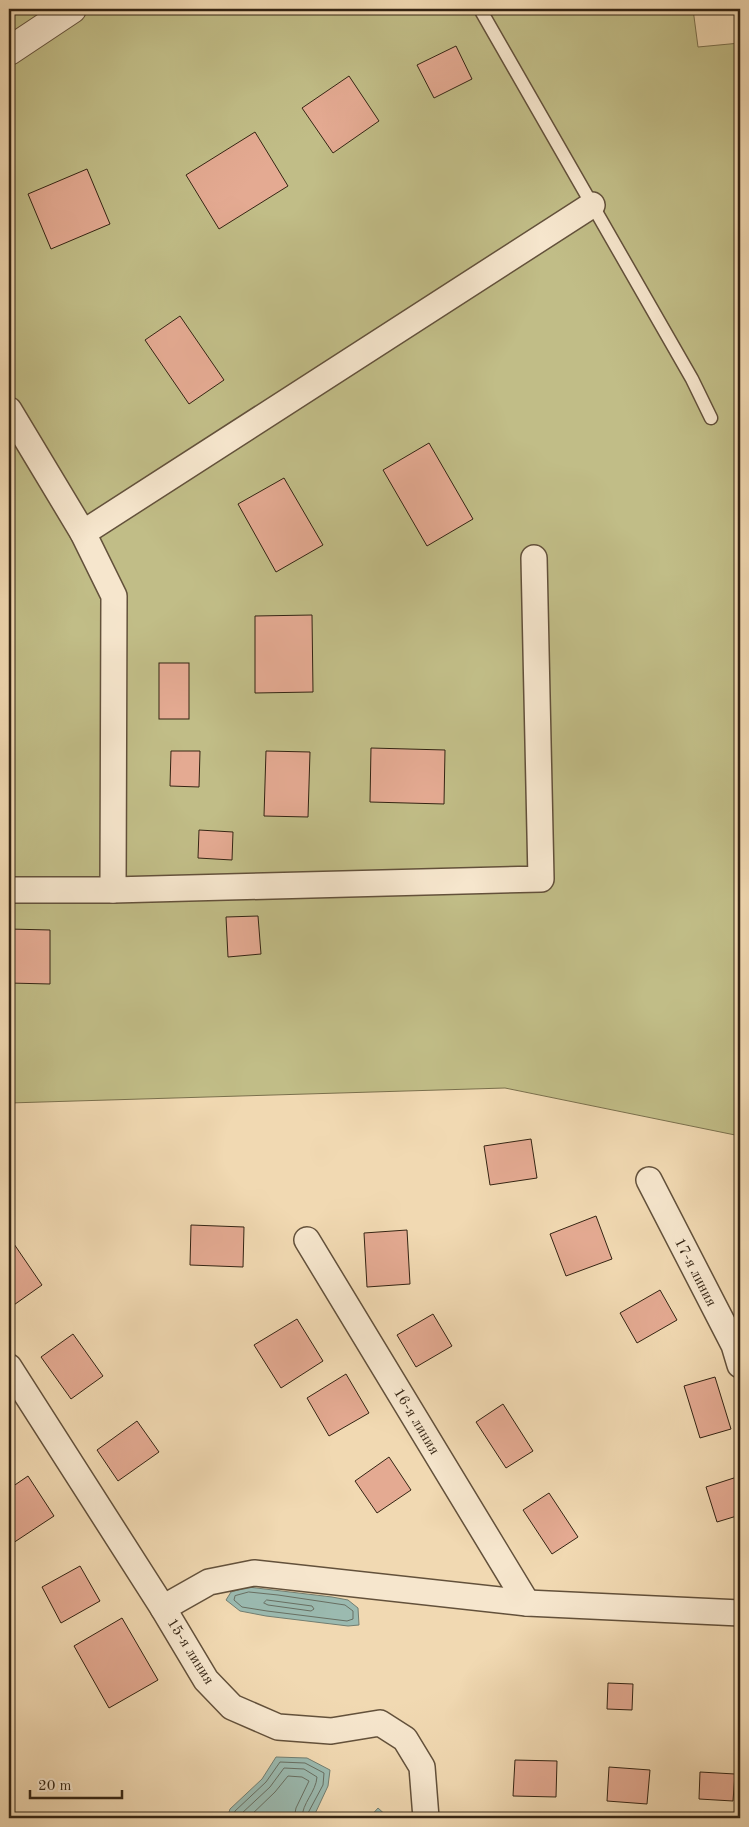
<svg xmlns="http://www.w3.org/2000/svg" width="749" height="1827" viewBox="0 0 749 1827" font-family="'Old Standard TT',serif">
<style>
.green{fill:#c1bd87;stroke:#7a704d}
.water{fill:#9bbab0;stroke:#727e71}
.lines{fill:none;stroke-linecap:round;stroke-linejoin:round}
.shore{stroke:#686f62;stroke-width:1}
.building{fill:#e4aa92;stroke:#342413}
.service-casing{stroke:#63513b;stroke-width:15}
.minor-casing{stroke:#63513b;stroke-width:28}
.tertiary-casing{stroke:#63513b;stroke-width:30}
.service{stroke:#f6e6cd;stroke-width:12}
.minor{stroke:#f6e6cd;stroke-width:25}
.tertiary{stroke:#f6e6cd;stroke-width:28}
.labels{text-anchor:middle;stroke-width:4.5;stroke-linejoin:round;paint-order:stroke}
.street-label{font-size:15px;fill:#342413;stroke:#f6e6cd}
</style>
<rect width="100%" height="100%" fill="#f1d9b2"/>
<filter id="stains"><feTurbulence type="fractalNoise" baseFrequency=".004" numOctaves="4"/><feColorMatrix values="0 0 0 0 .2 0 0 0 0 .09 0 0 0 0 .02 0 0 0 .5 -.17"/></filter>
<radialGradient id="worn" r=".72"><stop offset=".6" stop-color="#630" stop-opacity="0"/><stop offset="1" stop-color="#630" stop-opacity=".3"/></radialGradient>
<path class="green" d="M9 9H693L698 47 740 43V1136L505 1088 9 1103Z"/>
<g class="water">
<path d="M248 1587 332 1597 348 1600 358 1608 359 1625 348 1626 266 1616 240 1611 226 1600 231 1592Z"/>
<path d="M276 1757 307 1758 330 1770 328 1786 313 1818H227L230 1809 262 1779Z"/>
<path d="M378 1808 389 1818H369Z"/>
</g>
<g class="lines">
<g class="shore">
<path d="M249 1592 278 1595 345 1605 353 1611V1619L347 1621 267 1611 242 1607 234 1600 235 1596Z"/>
<path d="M267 1600 312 1606 314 1609 311 1611 268 1605 264 1603Z"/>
<path d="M233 1818 235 1811 266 1782 280 1762 305 1763 324 1773 323 1785 308 1813V1818"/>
<path d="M239 1818 241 1814 270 1787 284 1768 304 1769 317 1777C316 1792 302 1803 302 1818"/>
<path d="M248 1818 275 1792 288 1776 302 1777 309 1781 296 1808 294 1818"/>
</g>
</g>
<g class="building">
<path d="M456 46 472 79 434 98 417 65Z"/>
<path d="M349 76 379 121 333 153 302 108Z"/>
<path d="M255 132 288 186 219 229 186 175Z"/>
<path d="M87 169 110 224 51 249 28 194Z"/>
<path d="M180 316 224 380 189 404 145 340Z"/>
<path d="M429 443 473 519 427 546 383 470Z"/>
<path d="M284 478 323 545 276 572 238 504Z"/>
<path d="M312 615 313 692 255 693V616Z"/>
<path d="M9 620H11L13 688H9Z"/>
<rect x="159" y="663" width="30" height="56"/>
<path d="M371 748 445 750 444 804 370 802Z"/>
<path d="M171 751H200L199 787 170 786Z"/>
<path d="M266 751 310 752 308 817 264 816Z"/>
<path d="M199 830 233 832 232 860 198 858Z"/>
<path d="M258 916 261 954 228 957 226 917Z"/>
<path d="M9 929 50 930V984L9 983Z"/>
<path d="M531 1139 537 1178 490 1185 484 1146Z"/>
<path d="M596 1216 612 1259 566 1276 550 1234Z"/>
<path d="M191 1225 244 1227 243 1267 190 1265Z"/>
<path d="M407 1230 410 1284 367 1287 364 1233Z"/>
<path d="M14 1244 42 1285 11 1307 9 1304V1248Z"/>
<path d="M660 1290 677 1320 637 1343 620 1313Z"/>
<path d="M433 1314 452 1346 416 1367 397 1335Z"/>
<path d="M297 1319 323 1361 281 1388 254 1345Z"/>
<path d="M73 1334 103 1376 71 1399 41 1357Z"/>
<path d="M346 1374 369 1413 329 1436 307 1398Z"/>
<path d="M715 1377 731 1429 700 1438 684 1386Z"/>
<path d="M503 1404 533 1451 506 1468 476 1422Z"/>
<path d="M137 1421 159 1452 118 1481 97 1450Z"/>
<path d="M389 1457 411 1490 377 1513 355 1481Z"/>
<path d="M28 1476 54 1516 10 1545 9 1489Z"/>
<path d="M740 1476V1515L717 1522 706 1487Z"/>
<path d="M549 1493 578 1537 552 1554 523 1510Z"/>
<path d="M80 1566 100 1601 61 1623 42 1587Z"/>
<path d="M122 1618 158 1680 109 1708 74 1646Z"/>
<path d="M608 1683 633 1684 632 1710 607 1709Z"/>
<path d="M515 1760 557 1761 556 1797 513 1796Z"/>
<path d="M609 1767 650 1770 647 1804 607 1801Z"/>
<path d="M700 1772 735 1774 733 1801 699 1799Z"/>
</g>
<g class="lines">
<defs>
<path id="service" d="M480 9 692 379 711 418"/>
<g id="minor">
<path d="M9 410 83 533 114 596 113 890"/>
<path d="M83 533 592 205"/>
<path d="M9 890H113L541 879 534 558"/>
<path d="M649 1180 734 1345 740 1365"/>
<path d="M307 1240 527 1603"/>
<path d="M9 1367 163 1608 206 1680 232 1707 278 1727 331 1731 380 1723 405 1739 422 1767 426 1818"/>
<path d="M163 1608 209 1582 254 1573 527 1603 740 1613"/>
</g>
<path id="tertiary" d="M9 51 72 9"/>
</defs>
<use href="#service" class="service-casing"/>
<use href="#minor" class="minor-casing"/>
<use href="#tertiary" class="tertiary-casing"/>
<use href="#service" class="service"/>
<use href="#minor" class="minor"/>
<use href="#tertiary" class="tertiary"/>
</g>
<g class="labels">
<g class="street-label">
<text transform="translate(696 1272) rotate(63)" y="5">17-я линия</text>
<text transform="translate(417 1421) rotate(59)" y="5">16-я линия</text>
<text transform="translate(191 1651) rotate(58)" y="5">15-я линия</text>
</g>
</g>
<rect width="749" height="1827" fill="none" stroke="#f1d9b2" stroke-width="30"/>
<rect x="10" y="10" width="729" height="1807" fill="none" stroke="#342413" stroke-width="2.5"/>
<rect x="15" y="15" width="719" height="1797" fill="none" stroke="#342413"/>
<path d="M30 1790v8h92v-8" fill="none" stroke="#342413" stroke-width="2.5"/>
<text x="38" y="1790" font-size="15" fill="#342413" stroke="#f6e6cd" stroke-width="4" paint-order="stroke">20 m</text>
<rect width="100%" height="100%" filter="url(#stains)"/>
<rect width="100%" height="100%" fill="url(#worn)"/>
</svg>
